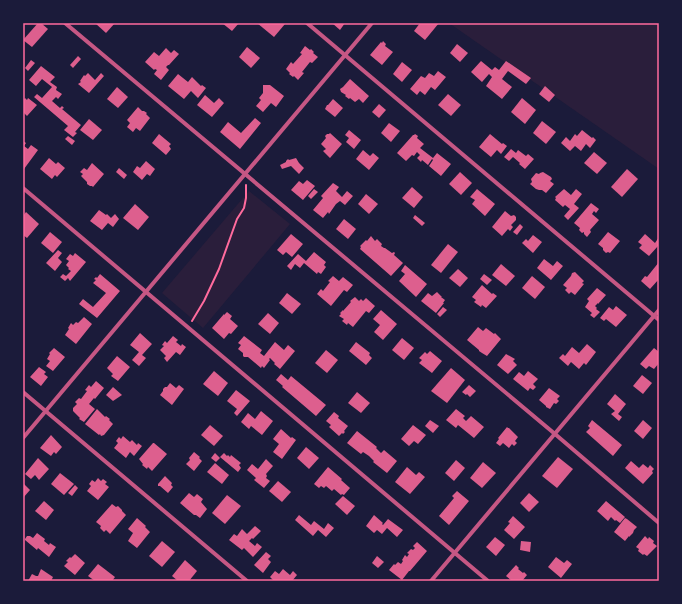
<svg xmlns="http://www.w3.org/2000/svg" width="682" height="604" viewBox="0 0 682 604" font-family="Roboto,sans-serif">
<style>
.green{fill:#2a1e3b}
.building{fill:#dd5f8e}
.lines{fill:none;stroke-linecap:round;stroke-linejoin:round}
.path{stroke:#ff6b9d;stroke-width:2}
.minor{stroke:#c65784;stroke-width:4}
.neatline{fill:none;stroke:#ff6b9d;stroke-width:1.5}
</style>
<rect width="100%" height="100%" fill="#1b1b3a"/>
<g class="green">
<path d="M449 23H659V169Z"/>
<path d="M249 191 290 224 203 328 162 293Z"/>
</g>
<g class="building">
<path d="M38 23H41L48 29 32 47 23 40Z"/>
<path d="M95 23H115L106 33Z"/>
<path d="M222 23H239L232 31Z"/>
<path d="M257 23H283L285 24 274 37Z"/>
<path d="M332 23H345L340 30Z"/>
<path d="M420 23H439L425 40 414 31Z"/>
<path d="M383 41 386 44 385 46 393 52 382 65 370 55 381 42 382 43Z"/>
<path d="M457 44 468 53 460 62 450 53Z"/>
<path d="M305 46 310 50 311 49 314 52 313 53 318 57 312 63 310 62 302 72 304 73 298 80 294 76 293 77 289 74 290 73 286 69 291 62 293 64 302 54 300 53Z"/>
<path d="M247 47 260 58 251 68 239 57Z"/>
<path d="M166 48 171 53 174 50 179 54 169 65H168L166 67 169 70 161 80 154 74 157 70 155 69 154 70 145 62 154 52 159 56Z"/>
<path d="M78 56 81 59 73 68 70 65Z"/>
<path d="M31 60 35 63 28 71 25 68Z"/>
<path d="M481 61 492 70 495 67 499 70 506 61 531 78 526 84 508 71 502 79 512 87 502 99 486 86 492 77 489 74 482 82 471 72Z"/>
<path d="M402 62 412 70 402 82 393 74Z"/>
<path d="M41 66 55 77 50 82 57 87 56 90 62 94 58 99 56 97 52 101 60 108 62 106 64 108 62 109 81 125 75 132 77 133 73 137 64 130 68 126 34 97 37 94 42 98 52 87 42 79 36 86 29 80Z"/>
<path d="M438 71 446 77 435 90 431 87 425 95 420 91 417 95 410 89 421 76 425 78 429 73 434 76Z"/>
<path d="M88 73 95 80 101 73 104 76 89 93 78 84 81 82 80 81 84 75 85 76Z"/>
<path d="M178 74 188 82 192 77 201 86 202 85 206 88 198 98 191 91 184 99 168 86Z"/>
<path d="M350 79 369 96 363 103 359 99 355 102 350 98 349 99 345 96 346 95 341 92 340 89 343 87Z"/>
<path d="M263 85H270L284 96 276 107 271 103 263 112 256 106 261 100 259 98 263 93Z"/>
<path d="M545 86 555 95 549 102 539 94Z"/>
<path d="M117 87 128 97 118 108 107 99Z"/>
<path d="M448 94 461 105 451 116 438 105Z"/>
<path d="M205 95 214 103 219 98 224 103 212 117 197 105Z"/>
<path d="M25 98 27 100 28 98 37 105 27 116 23 112 24 111 23 110V101Z"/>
<path d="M522 98 536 110 525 124 511 112Z"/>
<path d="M333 99 343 108 335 117 325 109 327 105H328Z"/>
<path d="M379 104 386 110 379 118 372 112Z"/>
<path d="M138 107 142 111H144L147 113 146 114 150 118 140 131 136 128 133 132 127 127 130 123 127 120Z"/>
<path d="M255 118 261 123 240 149 220 132 228 122 241 133Z"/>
<path d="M89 119 102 130 93 140 80 130Z"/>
<path d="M542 121 556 132 546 144 533 133Z"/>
<path d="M389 123 400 131 391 142 381 133Z"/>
<path d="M349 130 361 140 354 149 346 142 349 138 345 135Z"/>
<path d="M582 130 592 138 593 137 596 140 590 148 586 144 581 151 575 146 570 151 561 143 566 137 570 141 575 134 577 136Z"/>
<path d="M330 133 342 144 330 158 323 151 326 149 321 144 326 138 325 136 327 134H329Z"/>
<path d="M159 134 171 144 169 146 171 149 166 155 152 143Z"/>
<path d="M415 134 418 136 417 138 424 144 420 148 433 158 437 153 451 164 441 176 429 166 433 160 432 159 428 165 422 160 421 162 417 158 420 155 417 152 414 156 412 155 406 161 397 153 413 135H414Z"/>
<path d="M490 134 502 144 503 143 507 146 501 154 497 150 491 157 479 147Z"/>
<path d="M68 136 75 141 72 145 65 139Z"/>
<path d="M23 141 26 143 24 146 28 149 31 145 38 150 24 169 23 168Z"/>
<path d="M511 149 516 153 518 150 526 156 528 154 534 159 525 169 519 164 520 163 513 157 509 161 504 157Z"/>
<path d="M363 150 370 156 373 153 379 158 369 170 356 159Z"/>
<path d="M594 152 607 163 597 174 584 163Z"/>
<path d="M49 158 56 164 58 162 65 168 57 177 55 175 52 179 40 169Z"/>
<path d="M296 158 299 163 304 168 299 174 291 166 282 169 280 165 286 162V161L288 159 289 160Z"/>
<path d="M146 161 155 169 150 176 147 174 142 180 133 172 137 166 140 168Z"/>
<path d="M92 163 104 174 93 187 92 186H90L87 184V182L81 176 83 174 80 172 84 168 87 170Z"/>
<path d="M119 168 127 175 124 179 116 172Z"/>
<path d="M627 169 638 179 622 197 611 187Z"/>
<path d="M460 172 472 183 461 195 449 184Z"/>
<path d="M543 172 551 177 552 179 550 181 554 184 546 193 542 190H539L536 189 530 184 532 182 531 179 536 173 539 174 540 173Z"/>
<path d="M307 180 315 186 303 200 291 190 299 181 303 184Z"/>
<path d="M333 183 339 187 336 191 342 197 347 191 353 196 345 205 340 201 336 204 329 214 328 212 323 218 313 210 323 198 321 196Z"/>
<path d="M412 187 423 197 414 208 402 198Z"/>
<path d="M314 189 318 192 311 199 308 196Z"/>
<path d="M477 189 495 204 485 216 472 204 475 200 470 197Z"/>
<path d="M564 189 571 195 576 189 582 194 574 204 579 208 568 220 564 216 570 209 565 205 563 207 555 200 556 198 555 197Z"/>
<path d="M366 194 378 204 369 214 358 204Z"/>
<path d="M591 203 599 209 596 213 594 211 592 214 599 220 590 230 591 232 587 237 584 234V232L582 233 579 230 580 228 574 223Z"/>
<path d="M135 204 149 217 138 230 123 218Z"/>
<path d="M99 210 106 215 107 214 111 218 115 214 119 219 113 227 108 223 102 230 90 221Z"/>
<path d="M505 211 511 216 514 215 516 217V220L511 225 513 227 510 231 508 229 502 236 492 227Z"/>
<path d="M26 212 39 224 27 238 23 235V216Z"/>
<path d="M415 215 425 223 422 226 413 218Z"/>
<path d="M344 219 356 229 348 239 336 229Z"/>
<path d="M520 224 523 227 517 235 513 232Z"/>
<path d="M50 232 62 242 53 253 41 243Z"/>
<path d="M608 232 620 241 610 253 608 252 606 253 603 250V248L598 244Z"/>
<path d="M291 234 303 244 292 257 286 252 283 255 277 250Z"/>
<path d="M645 234 655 243 659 237V247L658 246 649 256 639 248 642 245 638 242Z"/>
<path d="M533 235 542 242 533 253 522 243 526 239 528 241Z"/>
<path d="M371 236 375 241 377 239 382 244 381 246 384 248H385L392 253 394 252 395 253 394 255 403 263 391 276 360 249 361 247 360 246 366 240 367 241Z"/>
<path d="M448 244 458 252 441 273 431 265Z"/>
<path d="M58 250 62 253 58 258 62 262 55 271 46 263Z"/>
<path d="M314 252 326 262 324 265 326 267 321 274 318 272 317 274 304 263 300 268 295 264 291 270 287 266 298 254 306 261Z"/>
<path d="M75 253 86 262 70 281 68 278 65 281 60 277 63 274 66 276 71 271 68 269 69 268 66 265 69 261 66 259 70 254 73 256Z"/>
<path d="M544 259 553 266 557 261 563 266 551 280 537 268Z"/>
<path d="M659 262V279L650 289 641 281 645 276 647 277Z"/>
<path d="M501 264 515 276 506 286 492 275Z"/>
<path d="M405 265 427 284 416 297 399 281 405 274 401 271Z"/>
<path d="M458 269 468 278 460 287 449 278Z"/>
<path d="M575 272 584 281 582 283 584 284 575 295 571 292 569 294 565 290 567 288 563 285 571 276 572 273Z"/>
<path d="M100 274 120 291 97 318 79 304 83 299 93 307 106 293 93 283 96 280 94 279 96 277 97 278Z"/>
<path d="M484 274 492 280 487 285 480 279Z"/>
<path d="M333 276 339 281 343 277 353 285 347 292 344 290 331 306 317 294 321 289 323 291 330 282 328 281Z"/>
<path d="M532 276 545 287 535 299 522 288Z"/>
<path d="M482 285 492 294 493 293 497 296 486 308 482 305 481 307 474 302 476 300 472 297Z"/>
<path d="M597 288 606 295 598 304V303L595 306 597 308 596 309 600 312 594 318 590 315 592 313 585 307 589 301 587 299Z"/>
<path d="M437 292 442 297H441L445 300 443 303H444L436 313 421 301 428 293 432 296Z"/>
<path d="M287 293 301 304 292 314 279 303Z"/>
<path d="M355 297 359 301 361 299 363 301 366 298 375 306 369 313 366 311 353 327 348 323 347 325 342 321 344 319 339 316 341 314 340 313 343 310V311L351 302 350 301Z"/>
<path d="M616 306 627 315 616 327 606 319 604 321 600 318 609 307 613 310Z"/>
<path d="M443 307 447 310 440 317 437 314Z"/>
<path d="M381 310 397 324 383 340 374 332 380 325 373 319Z"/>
<path d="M227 312 232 316 230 319 238 326 231 334 229 333 224 339 212 328 224 314V315Z"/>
<path d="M268 313 279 323 270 334 258 324Z"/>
<path d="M84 317 92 324 76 344 65 335 69 329 68 328 71 323 73 325 76 322 78 323Z"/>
<path d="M478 327 483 331 486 328 494 334 495 333 501 339 487 356 482 353 479 351V350L467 340Z"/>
<path d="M140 333 152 344 142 355 146 358 139 366 132 360 139 352 130 345Z"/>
<path d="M173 336 178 340 176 342 181 346 182 344 186 347 180 355 176 352 167 362 164 358 166 356 160 350 164 346 162 345 165 341 167 343Z"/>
<path d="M244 336 262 350 260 353 264 356 275 342 284 350 288 345 295 351 280 369 274 364 275 363 270 358 269 359 270 360 264 368 262 366 261 368 248 357H244L243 356V353L238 349 241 345 238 343Z"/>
<path d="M402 338 414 348 404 360 392 350Z"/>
<path d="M356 342 370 353 369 355 372 358 366 365 349 351Z"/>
<path d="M587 344 596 352 586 365 584 363 579 369 571 362 568 366 559 358 563 354 565 356 572 347 579 353Z"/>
<path d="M54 348 65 357 53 371 46 366 50 361 47 359 50 354 49 353Z"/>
<path d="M654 348 659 352V363L654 369 649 366 646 369 640 364Z"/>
<path d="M326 350 338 360 327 373 315 363Z"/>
<path d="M430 351 442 361 432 373 419 363 422 360 419 358 425 352 427 354Z"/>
<path d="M506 354 515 359 513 361 517 365 508 374 497 365Z"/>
<path d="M117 356 130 367 118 381 111 376 113 374 107 368Z"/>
<path d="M39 367 46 372 44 374 48 377 41 386 30 377Z"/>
<path d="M451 368 465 380 447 403 431 391Z"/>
<path d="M214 371 228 383 218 396 203 384Z"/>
<path d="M528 371 538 379 533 384 536 387 533 390 530 388 528 391 513 379 519 372 524 376Z"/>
<path d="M281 374 288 380 291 376 326 405 316 416 282 387 283 386 276 380Z"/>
<path d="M642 375 652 383 643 394 633 386Z"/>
<path d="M96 381 104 388 95 399 94 398 89 404 95 409 84 422 79 419 80 418 73 411V408L77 404 75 402 79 398 81 399 87 391 85 390 89 385 91 387Z"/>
<path d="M170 383 176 388 179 385 184 389 172 405 160 395 163 391V389L165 387H167Z"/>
<path d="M469 385 476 391 470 397 467 394 466 395 462 392Z"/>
<path d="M113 387 122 395 113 401 106 395Z"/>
<path d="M549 388 560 396 557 399 559 401 556 404 554 403 550 409 546 407V406L539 400Z"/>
<path d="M236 390 250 401 237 416 234 413 237 409 227 401Z"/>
<path d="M357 392 370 403 361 413 348 403Z"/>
<path d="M615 394 626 404 618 414 622 417 619 421 611 414 615 411 607 404Z"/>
<path d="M97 409 105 417 106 416 110 419 109 420 113 424 104 435 101 436 100 434 99 435 85 424Z"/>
<path d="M456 409 465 416 463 418 466 421 471 416 484 427 474 438 458 425 456 428 446 420Z"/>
<path d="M261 411 273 421 262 435 251 426 249 429 241 422 248 413 255 419Z"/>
<path d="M334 412 339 416 338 418 348 426 344 431 345 432 343 434 342 433 339 436 329 427 331 425 326 421Z"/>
<path d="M430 420 439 426 433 433 425 426Z"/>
<path d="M592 420 622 445 613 456 586 432 590 428 588 426Z"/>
<path d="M643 420 652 428 643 439 634 431Z"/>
<path d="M210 425 223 436 214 446 201 435Z"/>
<path d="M413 425 426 435 418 444 414 441 409 446 401 439Z"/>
<path d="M507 427 508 428H509L518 437 515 441 517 443 514 446 512 444 509 448 503 443 500 446 496 443 499 439 498 438Z"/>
<path d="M281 429 291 438 292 437 296 440 282 459 273 452 279 444 273 439Z"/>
<path d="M357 431 377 447 376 448 381 453 384 450 397 461 387 473 373 462 374 461 369 456 363 452 361 454 347 443Z"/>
<path d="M51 435 62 447 56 454 54 452 51 456 40 448Z"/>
<path d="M123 436 130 442 132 440 137 445 138 443 142 446 134 456 130 452 126 458 114 448 118 443 116 441 119 437 121 439Z"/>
<path d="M153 443H154L167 454 152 471 148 467 147 469 142 465 143 464 139 459Z"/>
<path d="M306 447 319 458 309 469 297 458Z"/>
<path d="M194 452 200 457 199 458 202 461 194 471 186 464 190 460 189 458Z"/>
<path d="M215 453 220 458 216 462 211 458Z"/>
<path d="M224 453 227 456 228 455 230 457 231 455 241 463 239 465 241 468 238 472 220 457Z"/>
<path d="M558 457 573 469 557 488 542 476Z"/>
<path d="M38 458 49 469 39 480 35 475 31 479 25 474Z"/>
<path d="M266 459 273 466 266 474 267 476 266 478 270 481 264 488 254 480 256 478 247 470 252 464 258 469Z"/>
<path d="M456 460 465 468 454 481 445 473Z"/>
<path d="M631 461 639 468 643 464 648 468 650 465 654 469 652 471 653 473 643 484 625 468Z"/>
<path d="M483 462 496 473 482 488 470 478Z"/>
<path d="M215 463 229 475 222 484 207 472Z"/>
<path d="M328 467 342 479 341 480 350 488 344 495 342 494 341 495 334 489 332 491 326 486 324 488 321 486 319 488 314 484Z"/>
<path d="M407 467 416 475 419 472 425 477 410 494 395 482Z"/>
<path d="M60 473 74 484 64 495 51 484Z"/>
<path d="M165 476 172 483 171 485 173 487 168 493 160 486H158V484Z"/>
<path d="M98 478 101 481 103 479 107 482 105 484 109 487 98 500 87 491 91 486 89 484 92 480 95 482Z"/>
<path d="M278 481 291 492 282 502 269 491Z"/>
<path d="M23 483 30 490 23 498Z"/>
<path d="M75 485 78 488 72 496 68 493Z"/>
<path d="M457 491 469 501 449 525 439 516 454 498 452 496Z"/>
<path d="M189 493 194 497 197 494 203 499 201 502 207 509 200 518 196 515H194L180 503Z"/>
<path d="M529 493 539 502 529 512 520 503Z"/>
<path d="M227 495 241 506 225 524 212 513Z"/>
<path d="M343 496 355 506 347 515 335 504Z"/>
<path d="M44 501 54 510 46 520 35 511Z"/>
<path d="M606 501 625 517 620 523 616 520 615 521 611 517 608 521 597 511Z"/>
<path d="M112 504 116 507 118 506 122 510V511L126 515 110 534 106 530 104 532 100 528 101 526 96 522Z"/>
<path d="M299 515 311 525 314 521 324 529 328 523 334 528 326 537 318 530 313 536 295 520Z"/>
<path d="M374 515 383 523 382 524 383 525 388 519 403 530 397 537 387 528 382 534 377 530 374 533 366 526Z"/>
<path d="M513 516 525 527 514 539 504 530 510 523 508 522Z"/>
<path d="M137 518 146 526 145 527 150 532 137 548 128 541 133 533 128 529Z"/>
<path d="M625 518 627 519 637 527 634 530 633 533 629 537V536L625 541 614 532Z"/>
<path d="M255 526 261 531 253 539 252 538 249 541 255 546 257 543 262 547 253 557 244 548 242 550 229 540 234 534 237 536 242 529 247 534Z"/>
<path d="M37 533 45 539 44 541 49 545 50 543 56 547 49 557 38 548 37 550 25 540V539L27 536H30L33 538Z"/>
<path d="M645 536 648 539 649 537 654 541 653 543 657 546 647 556 644 554 643 555 638 551 639 549 636 547Z"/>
<path d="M495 537 505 545 496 556 486 547Z"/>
<path d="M162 541 175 552 162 567 149 556Z"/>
<path d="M521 541 531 542 530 552 520 550Z"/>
<path d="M417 542 427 551 410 571H409L402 580 389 570 394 564 395 565 398 562 401 564 403 561 402 560 405 555 407 557 409 554 407 553 411 549 413 550 415 548 413 546Z"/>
<path d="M266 552 271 556 268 559 271 562 263 573 254 565Z"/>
<path d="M75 554 85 563 75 575 64 566 68 562 66 561 70 557 71 558Z"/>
<path d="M377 556 384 562 378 568 372 563Z"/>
<path d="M556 557 564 563 567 560 572 564 561 578 548 567Z"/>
<path d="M185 560 197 571 189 581H178L172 576Z"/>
<path d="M98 564 115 577 112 581H95L88 576Z"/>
<path d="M516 565 519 568 518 569 523 573 524 572 527 575 522 581H512L506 576Z"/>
<path d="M41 569 53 577 51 581H28L32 574 36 576H38Z"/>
<path d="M283 569 290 575 293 571 297 575 292 581H274L270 577 275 571 279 574Z"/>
</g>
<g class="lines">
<path class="path" d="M192 321 204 301 219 269 237 219 244 208 246 198V185"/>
<g class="minor">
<path d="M65 23 555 434 659 523"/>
<path d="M307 23 659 320"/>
<path d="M23 188 488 581"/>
<path d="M23 392 247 581"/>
<path d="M23 438 372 23"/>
<path d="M431 581 659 310"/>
</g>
</g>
<rect width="682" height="604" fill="none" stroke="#1b1b3a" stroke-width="48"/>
<rect x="24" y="24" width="634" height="556" class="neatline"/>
</svg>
